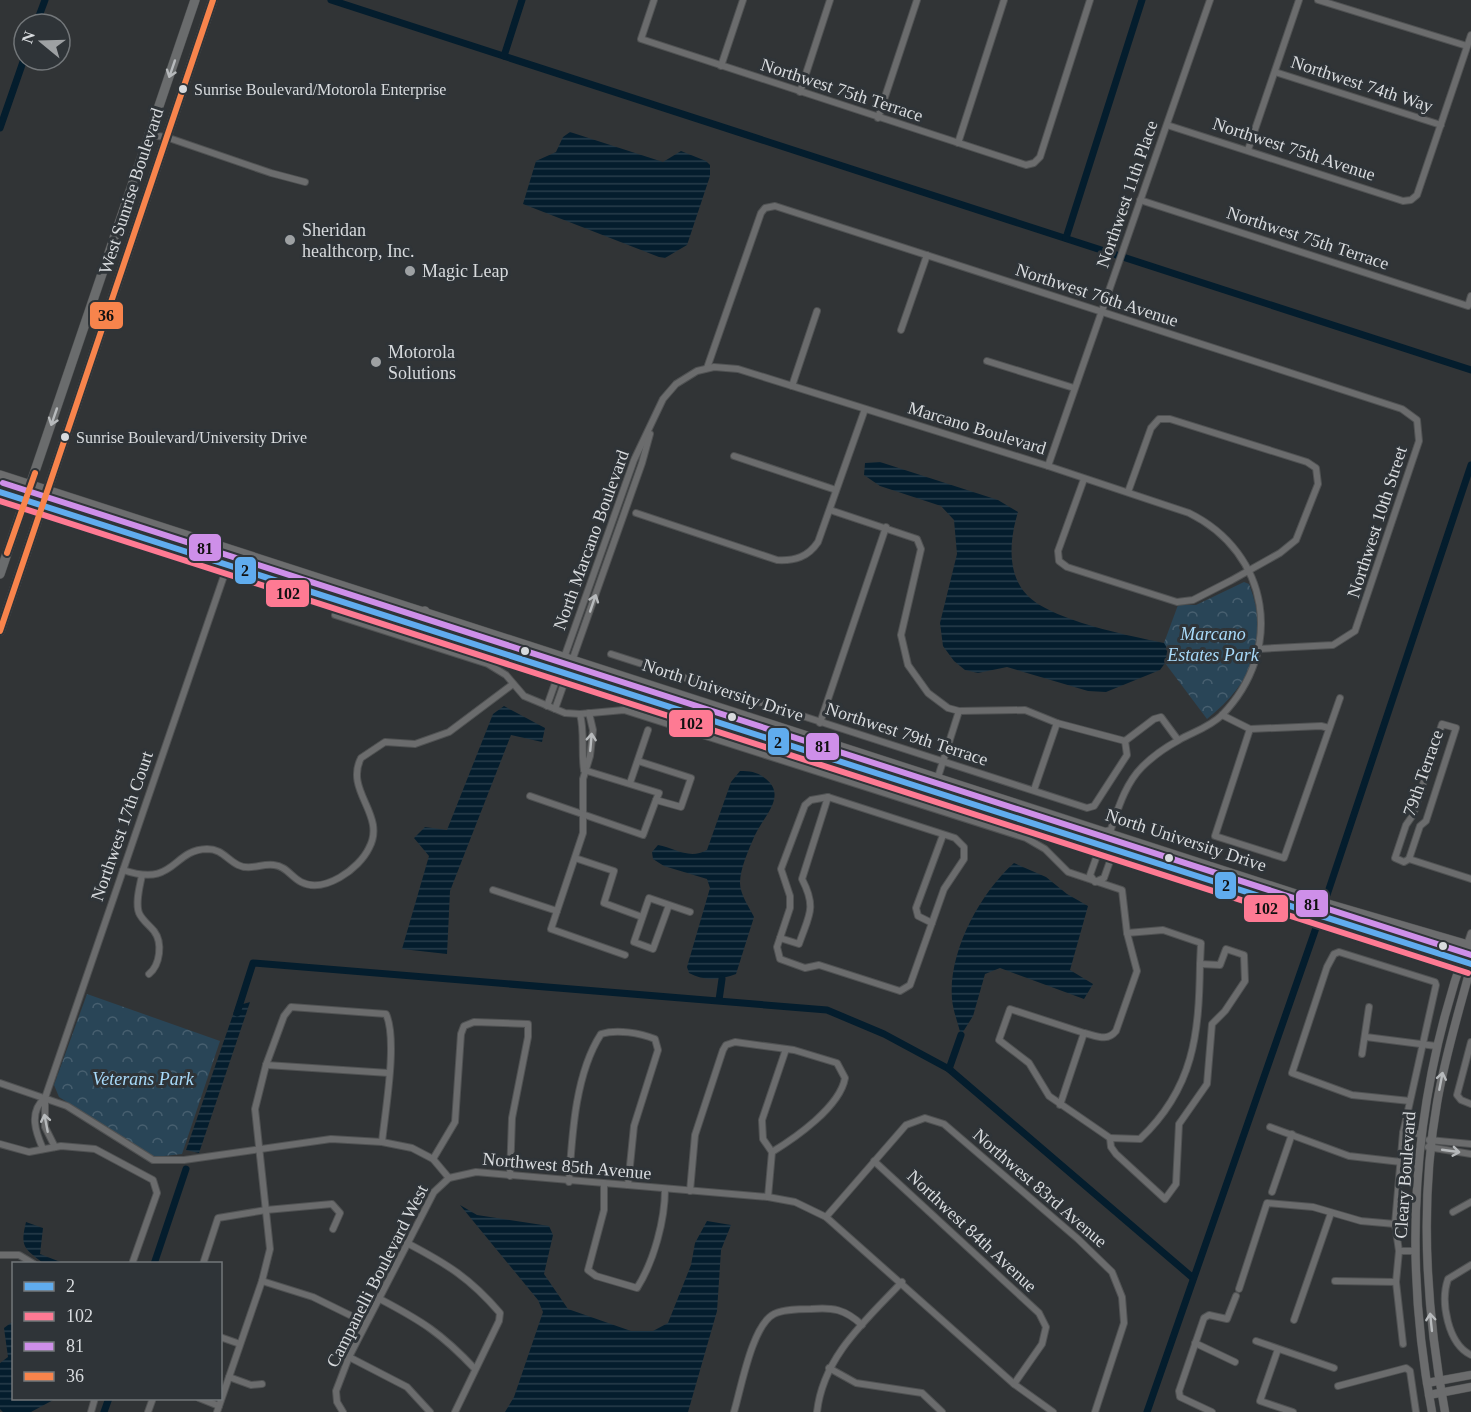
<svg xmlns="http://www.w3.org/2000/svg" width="1471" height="1412" viewBox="0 0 1471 1412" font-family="'Times New Roman',serif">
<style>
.park{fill:url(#park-crowns)}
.water{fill:url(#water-rules)}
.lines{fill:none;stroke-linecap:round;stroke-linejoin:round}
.canal{stroke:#041d2d;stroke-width:7}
.minor-casing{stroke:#505253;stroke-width:8}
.tertiary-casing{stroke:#505253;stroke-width:9}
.primary-casing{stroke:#505253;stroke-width:10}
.trunk-casing{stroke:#505253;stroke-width:10}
.minor{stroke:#6b6c6d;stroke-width:6}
.tertiary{stroke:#6b6c6d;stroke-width:8}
.primary{stroke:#6c6d6e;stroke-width:9}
.trunk{stroke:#6a6c6d;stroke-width:9}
.bus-1-casing{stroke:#2f3438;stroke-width:10}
.bus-2-casing{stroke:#2f3438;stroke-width:10}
.bus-3-casing{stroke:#2f3438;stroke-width:10}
.bus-4-casing{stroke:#2f3438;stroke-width:10}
.bus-1{stroke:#60acee;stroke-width:6}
.bus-2{stroke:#fe7a93;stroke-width:6}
.bus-3{stroke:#ce8fe9;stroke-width:6}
.bus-4{stroke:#f8844c;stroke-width:6}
.oneway{stroke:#b7babc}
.bus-dot{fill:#d8dbde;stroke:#2f3438;stroke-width:2}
.poi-dot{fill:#9ea1a3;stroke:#2f3438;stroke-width:2}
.labels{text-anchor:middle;stroke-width:6;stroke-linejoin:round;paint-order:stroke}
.bus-label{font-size:16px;fill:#d8dbde;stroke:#2f3438;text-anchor:start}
.street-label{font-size:18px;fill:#d8dbde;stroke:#2f3438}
.poi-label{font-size:18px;fill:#d8dbde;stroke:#2f3438;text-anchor:start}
.park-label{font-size:18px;font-style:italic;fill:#a8dafa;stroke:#2f3438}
.line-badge{stroke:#2f3438;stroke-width:2}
.pale-badge-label{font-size:16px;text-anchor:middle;font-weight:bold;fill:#111}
</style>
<defs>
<pattern id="park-crowns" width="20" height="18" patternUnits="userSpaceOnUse" patternTransform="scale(1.5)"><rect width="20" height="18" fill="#294557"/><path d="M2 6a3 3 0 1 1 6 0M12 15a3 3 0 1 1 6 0" fill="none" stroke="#475f6f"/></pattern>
<pattern id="water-rules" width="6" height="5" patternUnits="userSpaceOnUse" patternTransform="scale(1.5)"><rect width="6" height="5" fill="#041d2d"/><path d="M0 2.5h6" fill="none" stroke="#283d4b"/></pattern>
</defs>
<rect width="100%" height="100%" fill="#313436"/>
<g class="park">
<path d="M1244 582 1249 584C1271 641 1253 682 1207 719L1165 663 1171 655 1164 643 1178 605H1196Z"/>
<path d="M87 994 220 1041 182 1154 155 1157 59 1097 54 1085Z"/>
</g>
<g class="water">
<path d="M570 132 663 162 681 151 706 161 710 165V176L687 245 665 258 659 257 523 204 536 161 556 152 563 137Z"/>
<path d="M880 462 998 500 1018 512C1010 538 1006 573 1027 595 1050 620 1130 636 1164 643L1171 655 1160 670 1106 692 1088 691 1007 667 978 673 965 670 954 661 943 646 940 623 957 554 954 520 941 506 880 486 864 475 865 463Z"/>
<path d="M504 706 545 728 542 742 511 735 450 891 447 954 402 949 429 856 414 838 425 827 447 830 493 714Z"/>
<path d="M740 771C750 771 758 772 766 779 787 796 764 816 755 835 749 849 740 868 740 883 740 894 749 907 754 917L736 974C721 980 703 981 689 973L687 967 710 888 707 879 664 866 653 859 652 852 658 845C675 848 689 860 707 850L731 782Z"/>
<path d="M1014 863 1046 877 1067 894 1088 906 1070 970 1093 984 1084 999 1000 968 985 974 973 1016 961 1035C958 1023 953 1011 952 999 948 952 980 893 1014 863Z"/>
<path d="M250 1002 199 1153 186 1150 236 1006Z"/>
<path d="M460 1205 477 1215 549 1226 553 1235 544 1274 568 1309 631 1331H653L668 1323 691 1265 695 1243 707 1221 731 1225 721 1250 717 1311 688 1412H505L514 1397 543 1312 538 1300Z"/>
<path d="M26 1222 43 1228 40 1254 63 1263H43C24 1248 20 1247 26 1222Z"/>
<path d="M12 1322 14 1398 55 1399 31 1412H3L0 1409V1363L8 1357 4 1328Z"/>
</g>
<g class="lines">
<g class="canal">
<path d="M331 0 1471 370"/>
<path d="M36 24 45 0"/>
<path d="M504 56 522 0"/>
<path d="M0 128 24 59"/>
<path d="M1066 238 1142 0"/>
<path d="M1327 895 1471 465"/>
<path d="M719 1000 722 979"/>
<path d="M237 1013 253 963 827 1010 884 1034 949 1069 1193 1278"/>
<path d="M949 1069 961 1035"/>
<path d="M154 1264 186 1169"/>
<path d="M104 1412 109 1398"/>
<path d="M1147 1412 1317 925"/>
</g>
<defs>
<g id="minor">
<path d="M654 0 641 39 1026 165 1034 163 1040 157 1090 0"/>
<path d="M1318 0 1467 46"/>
<path d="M721 66 743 0"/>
<path d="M1275 72 1441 125"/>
<path d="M800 92 830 0"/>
<path d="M878 118 917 0"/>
<path d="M1167 125 1403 201 1411 200 1417 195 1471 35"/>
<path d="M148 135 166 137 271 173 305 182"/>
<path d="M958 143 1004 0"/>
<path d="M1248 150 1299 0"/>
<path d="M1140 200 1468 306 1471 296"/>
<path d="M901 330 927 255"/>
<path d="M987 361 1074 388"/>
<path d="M707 368 761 213 765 208 775 206 1402 409 1417 420 1419 441 1355 631 1333 645 1258 649"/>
<path d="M792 386 817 311"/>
<path d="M734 456 836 490"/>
<path d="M1048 466 1210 0"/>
<path d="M1084 479 1058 551 1059 561 1067 567 1177 602 1193 600 1232 580 1280 553 1296 540 1318 484 1316 468 1307 462 1170 419H1159L1151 428 1128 492"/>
<path d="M830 510 917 539 921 549 901 635 908 665 928 693 948 708 959 711 1025 710 1057 723 1125 741"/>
<path d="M636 513 777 560C795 561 808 557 818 542L865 409"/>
<path d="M335 615 488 664 506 675 524 696 565 713 580 714 624 710 1026 838 1045 849 1068 872 1122 890 1127 933 1137 971 1116 1031C1107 1042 1097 1036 1084 1033L1060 1105"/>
<path d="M611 654 1087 808 1094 806 1127 755 1125 741"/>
<path d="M547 706 634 460 663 399 676 384 697 371 714 367 738 369 1048 466 1189 513C1270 553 1285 650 1222 715 1210 727 1193 732 1179 740 1166 747 1152 757 1142 767 1125 784 1118 809 1110 832"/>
<path d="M555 709 642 463 650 434"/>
<path d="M589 713 593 730 590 756 583 779V833L551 929 625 955"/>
<path d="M580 714C585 733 581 751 584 770"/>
<path d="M1222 715 1250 729 1321 726 1329 728"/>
<path d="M820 723 886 527"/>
<path d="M1442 724 1456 728 1426 821 1420 826 1409 859 1404 862 1395 858 1406 825 1413 815Z"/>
<path d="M1250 729 1215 836 1284 858 1340 698"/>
<path d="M1125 741 1154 719 1161 717 1178 740"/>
<path d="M584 770 659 793 656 800"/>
<path d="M938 777 959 711"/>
<path d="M630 783 648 730"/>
<path d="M1034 790 1057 723"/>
<path d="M530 796 643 835 656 800 681 807 691 778 638 761"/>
<path d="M828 797 955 838 964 847V859L944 889 910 985 900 991 819 965 805 968 780 959 777 947 790 908V896L781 869 805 805 811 800Z"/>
<path d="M1100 847 1090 875 1095 882 1104 878 1110 861 1126 855"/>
<path d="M575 858 614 871 604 903 642 917"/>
<path d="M1409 859 1471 879"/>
<path d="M123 870C176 888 171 850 207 849 222 849 226 859 238 865 250 871 262 863 274 865 286 866 291 877 301 882 324 894 359 869 369 848 387 815 344 791 361 758L385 742 415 744 449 732 513 684"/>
<path d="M142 875C140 886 135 902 139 913 142 920 149 925 154 931 163 943 160 965 149 974"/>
<path d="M493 890 557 911"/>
<path d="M669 905 653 949 634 942 649 898 690 912"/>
<path d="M932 923 918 916 916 908 943 835"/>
<path d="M780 938 799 944C809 915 817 908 802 879L828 797"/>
<path d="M1467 945 1471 933"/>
<path d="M1084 1033 1010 1009 999 1040 1029 1063 1049 1096 1110 1138 1111 1147 1116 1154 1165 1199 1176 1184 1179 1124 1207 1084 1212 1024 1225 1011 1245 981 1244 955 1226 949 1220 965 1200 964 1201 943 1163 930 1127 933"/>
<path d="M1366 1037 1436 1046"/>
<path d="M1471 1042 1457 1095 1461 1100 1471 1104"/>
<path d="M1362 1054 1369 1007"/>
<path d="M266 1065 389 1073"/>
<path d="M0 1083 67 1106 153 1160H184L331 1139 382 1142 412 1148 433 1159 449 1178"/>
<path d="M45 1098V1127L55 1147"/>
<path d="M1270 1127 1349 1156 1401 1162"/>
<path d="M1403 1133 1421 1134"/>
<path d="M1110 1138 1140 1139C1194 1088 1199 1034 1200 964"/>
<path d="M1429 1140 1471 1144"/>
<path d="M0 1144 29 1152 61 1146 95 1149 153 1180 157 1193 132 1264"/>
<path d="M1428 1147 1471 1154"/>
<path d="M43 1149C36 1133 28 1112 45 1098L228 564"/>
<path d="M772 1152 763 1139 762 1120 786 1049"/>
<path d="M433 1159 455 1122 461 1034 464 1026 474 1022 528 1024V1037L512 1118 510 1176"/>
<path d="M874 1161 1039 1313 1046 1327 1042 1344 1014 1384"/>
<path d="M449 1178 476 1172 768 1197 795 1202 826 1217 1014 1384 1053 1412"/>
<path d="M569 1182C572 1136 575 1074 601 1034 617 1029 640 1033 655 1039L658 1050 634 1126 628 1185"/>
<path d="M604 1184V1210L588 1270 596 1276 637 1288C654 1261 665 1220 665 1189"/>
<path d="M690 1191 695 1135 723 1050 726 1045 735 1042 794 1050 837 1063 845 1078C840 1107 795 1138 772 1152L768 1197"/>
<path d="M1272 1192 1292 1134"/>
<path d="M1453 1212 1471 1202"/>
<path d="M826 1217 906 1125 925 1118 944 1124 1078 1239 1112 1272 1122 1297 1124 1323 1095 1412"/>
<path d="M407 1243C447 1264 470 1278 500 1313L499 1321 455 1412"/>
<path d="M1399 1251H1415"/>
<path d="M0 1255H19L34 1264"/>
<path d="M203 1264 218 1218 266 1210 332 1204 340 1213 333 1229"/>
<path d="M1471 1265 1448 1279C1440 1302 1448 1344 1471 1355"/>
<path d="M262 1281 313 1297 366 1323"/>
<path d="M1335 1281 1396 1282"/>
<path d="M1239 1289 1267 1203 1313 1207 1361 1221 1395 1224"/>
<path d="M378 1298C422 1321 441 1333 475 1369"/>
<path d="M1294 1320 1331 1213"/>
<path d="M220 1337 240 1344"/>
<path d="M1256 1341 1334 1368"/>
<path d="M1195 1343 1235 1362"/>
<path d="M1403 1344 1396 1282 1399 1251 1395 1224 1403 1133 1436 985 1435 982 1339 952 1334 954 1327 967 1292 1073 1352 1095 1410 1101"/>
<path d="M1278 1349 1260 1401 1293 1412"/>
<path d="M349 1357 407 1387 430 1412"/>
<path d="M829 1368 856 1383 922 1393 942 1412"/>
<path d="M229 1377 251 1385 262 1384"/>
<path d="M1338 1386 1406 1368 1410 1371 1416 1412"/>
<path d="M199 1398 219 1406"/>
<path d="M91 1412 95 1398"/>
<path d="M148 1412 153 1398"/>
<path d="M217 1412 262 1281 270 1249 255 1109 266 1065 284 1016 291 1007 386 1014C398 1040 385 1112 382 1142"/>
<path d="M343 1412 337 1402 336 1391 349 1357 434 1192 449 1178"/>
<path d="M734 1412C741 1389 752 1325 774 1314 784 1309 799 1309 811 1309 832 1307 845 1309 862 1325"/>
<path d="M817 1412C823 1357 865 1321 902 1282"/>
<path d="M1212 1412 1180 1397 1179 1391 1204 1318 1209 1315 1227 1319 1236 1296"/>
</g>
<g id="tertiary">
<path d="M1427 1383 1471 1375"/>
<path d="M1429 1395 1471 1387"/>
<path d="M1432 1412C1402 1254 1413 1096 1467 945"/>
<path d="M1445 1412C1426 1310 1419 1206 1437 1103 1445 1056 1459 1011 1471 966"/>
</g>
<g id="primary">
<path d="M0 475 1314 900 1471 946"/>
<path d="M0 492 1471 964"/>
<path d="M393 615H414L425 611"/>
<path d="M1057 828 1095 835 1108 832"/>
<path d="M1104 846 1125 844 1143 849"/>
</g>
<g id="trunk">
<path d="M0 574 195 0"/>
<path d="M0 631 213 0"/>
</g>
</defs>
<use href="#minor" class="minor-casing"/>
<use href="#tertiary" class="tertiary-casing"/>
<use href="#primary" class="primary-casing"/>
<use href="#trunk" class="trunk-casing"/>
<use href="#minor" class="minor"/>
<use href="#tertiary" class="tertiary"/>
<use href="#primary" class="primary"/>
<use href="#trunk" class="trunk"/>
<defs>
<path id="bus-1" d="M0 492 1471 964"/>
<path id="bus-2" d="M0 501 1468 973"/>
<path id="bus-3" d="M3 483 1471 955"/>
<g id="bus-4">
<path d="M7 553 35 473"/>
<path d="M0 631 213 0"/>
</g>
</defs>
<use href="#bus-1" class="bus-1-casing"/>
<use href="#bus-2" class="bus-2-casing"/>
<use href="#bus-3" class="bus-3-casing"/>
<use href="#bus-4" class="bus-4-casing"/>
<use href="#bus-1" class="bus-1"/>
<use href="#bus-2" class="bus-2"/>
<use href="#bus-3" class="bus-3"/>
<use href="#bus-4" class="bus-4"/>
</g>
<defs><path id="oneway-shaft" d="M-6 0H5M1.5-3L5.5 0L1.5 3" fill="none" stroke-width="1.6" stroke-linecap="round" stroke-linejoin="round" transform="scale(1.5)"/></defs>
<g class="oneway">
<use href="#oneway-shaft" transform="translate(172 69) rotate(109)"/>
<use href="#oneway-shaft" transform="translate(54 417) rotate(109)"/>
<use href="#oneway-shaft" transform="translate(593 603) rotate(-71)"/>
<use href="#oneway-shaft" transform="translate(591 742) rotate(-85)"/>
<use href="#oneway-shaft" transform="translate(1441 1081) rotate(-79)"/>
<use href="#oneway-shaft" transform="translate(46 1123) rotate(-101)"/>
<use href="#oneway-shaft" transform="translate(1451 1151) rotate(8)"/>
<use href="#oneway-shaft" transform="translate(1431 1322) rotate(-96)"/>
</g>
<g class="bus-dot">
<circle cx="183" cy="89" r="5"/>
<circle cx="65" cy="437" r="5"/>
<circle cx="525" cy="651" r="5"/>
<circle cx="732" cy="717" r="5"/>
<circle cx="1169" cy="858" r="5"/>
<circle cx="1443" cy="946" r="5"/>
</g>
<g class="poi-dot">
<circle cx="290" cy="240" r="6"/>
<circle cx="410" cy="271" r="6"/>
<circle cx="376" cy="362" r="6"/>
</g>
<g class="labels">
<g class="bus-label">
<text x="194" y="95">Sunrise Boulevard/Motorola Enterprise</text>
<text x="76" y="443">Sunrise Boulevard/University Drive</text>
</g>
<g class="street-label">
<text transform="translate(1362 84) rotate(18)" y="6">Northwest 74th Way</text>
<text transform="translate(842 90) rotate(18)" y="6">Northwest 75th Terrace</text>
<text transform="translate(1294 149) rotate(18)" y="6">Northwest 75th Avenue</text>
<text transform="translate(131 191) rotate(-72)" y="6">West Sunrise Boulevard</text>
<text transform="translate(1127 194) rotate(-71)" y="6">Northwest 11th Place</text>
<text transform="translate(1308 238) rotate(18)" y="6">Northwest 75th Terrace</text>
<text transform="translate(1097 295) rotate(18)" y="6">Northwest 76th Avenue</text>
<text transform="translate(977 428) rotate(17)" y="6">Marcano Boulevard</text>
<text transform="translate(1377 522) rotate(-72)" y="6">Northwest 10th Street</text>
<text transform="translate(591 540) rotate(-70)" y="6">North Marcano Boulevard</text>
<text transform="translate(723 690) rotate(18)" y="6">North University Drive</text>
<text transform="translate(907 734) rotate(18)" y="6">Northwest 79th Terrace</text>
<text transform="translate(1423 773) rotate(-71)" y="6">79th Terrace</text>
<text transform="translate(122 826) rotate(-71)" y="6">Northwest 17th Court</text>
<text transform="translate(1186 840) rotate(18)" y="6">North University Drive</text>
<text transform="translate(567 1166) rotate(5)" y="6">Northwest 85th Avenue</text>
<text transform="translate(1405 1175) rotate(-86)" y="6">Cleary Boulevard</text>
<text transform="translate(1040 1188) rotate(41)" y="6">Northwest 83rd Avenue</text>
<text transform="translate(972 1231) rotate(43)" y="6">Northwest 84th Avenue</text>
<text transform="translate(377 1276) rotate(-63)" y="6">Campanelli Boulevard West</text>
</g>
<g class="poi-label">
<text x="302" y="236">Sheridan<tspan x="302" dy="21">healthcorp, Inc.</tspan></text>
<text x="422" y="277">Magic Leap</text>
<text x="388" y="358">Motorola<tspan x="388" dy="21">Solutions</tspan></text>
</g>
<g class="park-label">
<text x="1213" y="640">Marcano<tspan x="1213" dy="21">Estates Park</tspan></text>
<text x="143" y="1085">Veterans Park</text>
</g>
</g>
<g class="line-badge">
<rect x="89" y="301" width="35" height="29" rx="6" fill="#f8844c"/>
<rect x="188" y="533" width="34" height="29" rx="6" fill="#ce8fe9"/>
<rect x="234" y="556" width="23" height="29" rx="6" fill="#60acee"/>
<rect x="265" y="579" width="45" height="29" rx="6" fill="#fe7a93"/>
<rect x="668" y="709" width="46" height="29" rx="6" fill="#fe7a93"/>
<rect x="767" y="727" width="23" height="29" rx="6" fill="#60acee"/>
<rect x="805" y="732" width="35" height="29" rx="6" fill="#ce8fe9"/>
<rect x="1214" y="871" width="23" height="29" rx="6" fill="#60acee"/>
<rect x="1295" y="889" width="34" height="29" rx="6" fill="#ce8fe9"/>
<rect x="1243" y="894" width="46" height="29" rx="6" fill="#fe7a93"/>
</g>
<g class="pale-badge-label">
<text x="106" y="321">36</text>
<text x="205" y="554">81</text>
<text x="245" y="576">2</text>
<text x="288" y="599">102</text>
<text x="691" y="729">102</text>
<text x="778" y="748">2</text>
<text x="823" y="752">81</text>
<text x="1226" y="891">2</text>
<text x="1312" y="910">81</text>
<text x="1266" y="914">102</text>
</g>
<rect x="12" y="1262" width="210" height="138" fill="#2f3438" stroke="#73777a" stroke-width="1.5"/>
<rect x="24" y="1282" width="30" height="9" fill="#60acee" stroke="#73777a" stroke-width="1.5"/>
<text x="66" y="1292" font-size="18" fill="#d8dbde">2</text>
<rect x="24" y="1312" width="30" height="9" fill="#fe7a93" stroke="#73777a" stroke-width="1.5"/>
<text x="66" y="1322" font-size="18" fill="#d8dbde">102</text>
<rect x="24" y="1342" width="30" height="9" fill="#ce8fe9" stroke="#73777a" stroke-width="1.5"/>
<text x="66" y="1352" font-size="18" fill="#d8dbde">81</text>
<rect x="24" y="1372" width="30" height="9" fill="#f8844c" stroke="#73777a" stroke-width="1.5"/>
<text x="66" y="1382" font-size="18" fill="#d8dbde">36</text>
<g transform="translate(42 42) rotate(289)"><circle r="28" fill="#2f3438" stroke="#73777a" stroke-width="1.5"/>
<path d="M0-4.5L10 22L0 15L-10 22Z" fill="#9ea1a3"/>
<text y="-9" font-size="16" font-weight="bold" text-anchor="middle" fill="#d8dbde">N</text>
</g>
</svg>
